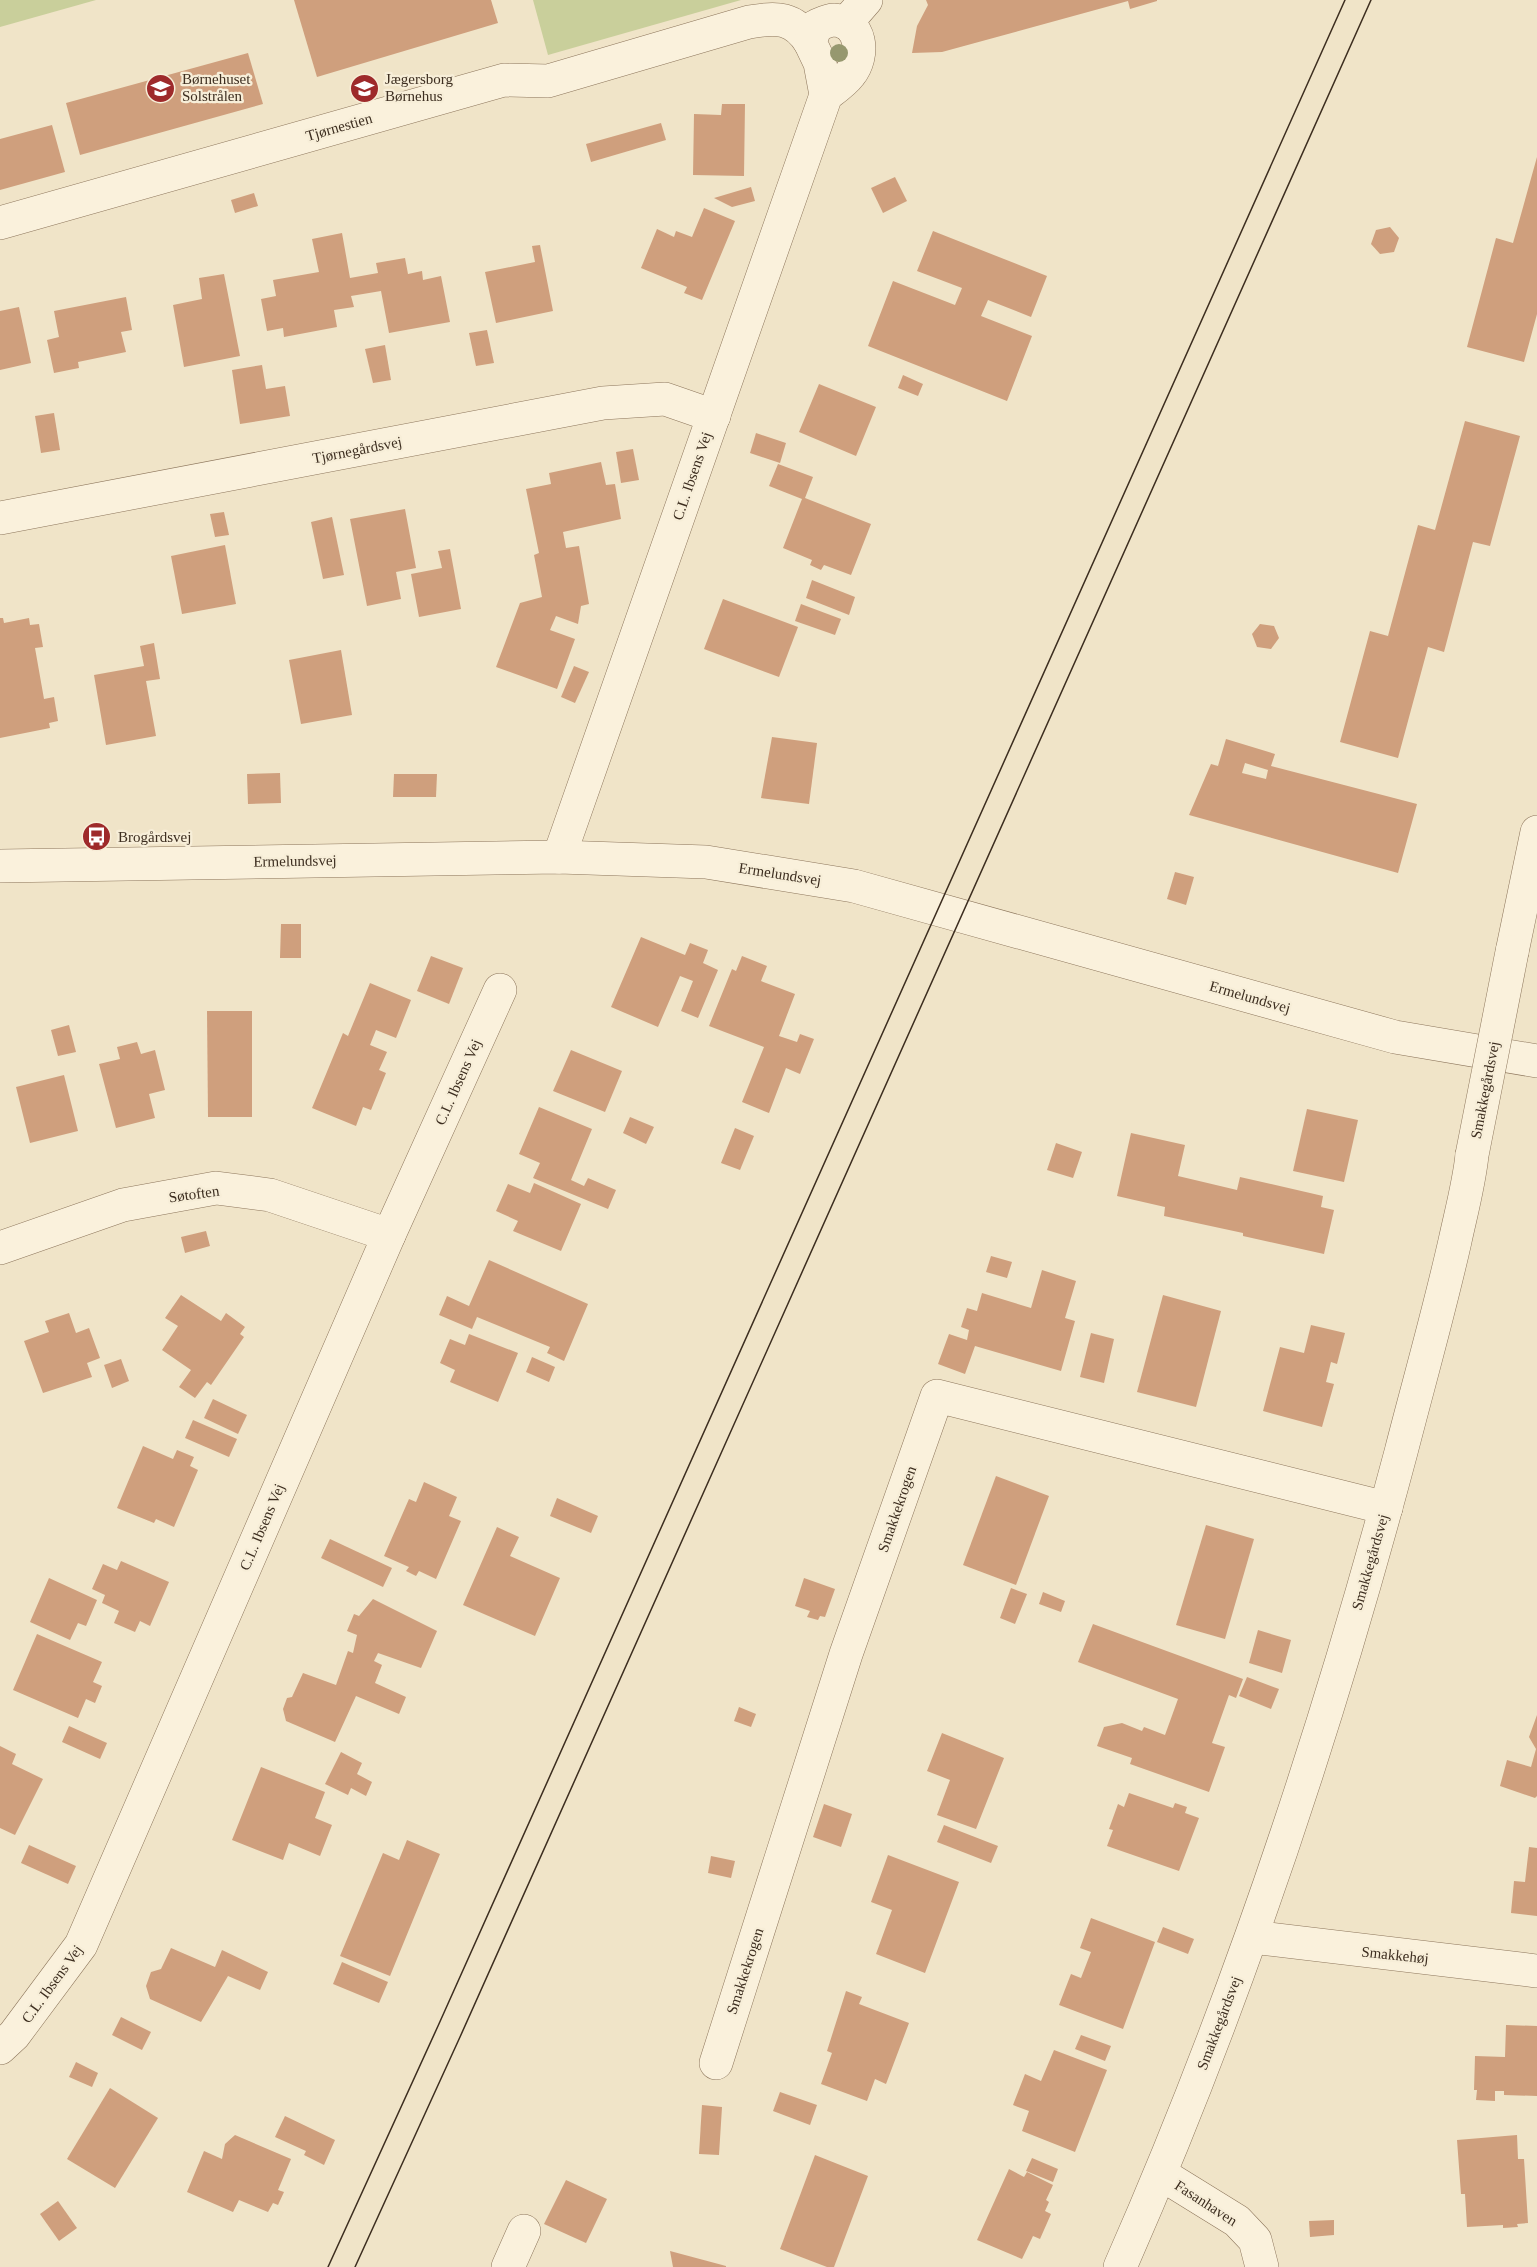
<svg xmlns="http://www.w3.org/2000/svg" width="1537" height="2267" viewBox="0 0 1537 2267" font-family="'Times New Roman',serif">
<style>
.green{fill:#c9cf9b}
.building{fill:#cf9f7d;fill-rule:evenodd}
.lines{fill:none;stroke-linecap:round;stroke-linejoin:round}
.minor-casing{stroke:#8d765c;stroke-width:34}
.minor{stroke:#faf1dc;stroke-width:33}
.tram{stroke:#3d2e20;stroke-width:1.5}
.minor-bridge-casing{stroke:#8d765c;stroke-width:34;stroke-linecap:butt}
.minor-bridge{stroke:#faf1dc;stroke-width:33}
.tree{fill:#96986f}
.labels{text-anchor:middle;stroke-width:4.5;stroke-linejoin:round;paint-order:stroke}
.poi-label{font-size:15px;fill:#3d2e20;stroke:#f7eed8;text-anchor:start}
.street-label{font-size:15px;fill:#3d2e20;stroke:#f7eed8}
</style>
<rect width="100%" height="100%" fill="#f0e4c8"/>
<g class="green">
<path d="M0 0H96L0 27Z"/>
<path d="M533 0H741L548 55Z"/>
</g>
<g class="building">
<path d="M294 0H491L498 23 317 77Z"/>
<path d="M926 0H1157V1L1130 9 1128 1 942 52 912 53 917 26 928 5Z"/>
<path d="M248 53 263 104 80 155 66 103Z"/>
<path d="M722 104H745L744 176 693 175 694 114 721 115Z"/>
<path d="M661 123 666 140 591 162 586 144Z"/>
<path d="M52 125 65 172 0 190V139Z"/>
<path d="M1537 157V314L1524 362 1467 347 1496 238 1513 243Z"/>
<path d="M895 177 907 201 883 213 871 188Z"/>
<path d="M751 187 755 201 732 207 714 198Z"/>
<path d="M254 193 258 206 235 213 231 200Z"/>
<path d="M704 208 735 221 702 300 684 293 687 287 641 268 657 229 674 237 676 231 692 237Z"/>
<path d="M1390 227 1399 238 1394 252 1380 254 1371 244 1376 230Z"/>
<path d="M933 231 1047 276 1031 317 988 300 981 316 1032 336 1007 401 868 346 893 281 955 305 962 288 917 271Z"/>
<path d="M342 233 350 278 378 273 376 263 405 258 408 274 422 271 423 280 441 276 450 322 389 333 381 291 351 296 354 307 334 310 337 327 284 337 283 328 267 331 261 299 276 296 273 280 319 272 312 239Z"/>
<path d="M540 245 553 311 496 323 485 272 535 262 532 246Z"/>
<path d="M224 274 240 356 184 367 173 305 202 299 199 278Z"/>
<path d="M126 297 132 330 121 332 126 352 78 362 79 368 54 373 47 340 59 337 54 311Z"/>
<path d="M19 307 31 363 0 370V311Z"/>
<path d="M487 330 494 363 476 366 469 333Z"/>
<path d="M385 345 391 380 373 383 365 349Z"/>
<path d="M262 365 266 389 285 386 290 416 240 424 232 370Z"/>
<path d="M903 375 923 384 918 396 898 388Z"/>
<path d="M819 384 876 407 856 456 799 432Z"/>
<path d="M54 413 60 450 41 453 35 416Z"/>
<path d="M1465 421 1520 436 1490 546 1473 542 1444 652 1428 647 1398 758 1340 742 1370 631 1388 636 1418 525 1435 530Z"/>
<path d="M756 433 786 443 780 463 750 453Z"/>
<path d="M633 449 639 480 621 483 616 452Z"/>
<path d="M601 462 606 485 615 484 621 519 563 532 566 548 579 546 589 604 581 606 578 624 556 616 550 630 575 639 557 689 496 667 520 603 542 597 534 555 539 553 526 489 551 484 549 473Z"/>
<path d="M778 464 813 477 805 498 871 524 851 575 824 565 821 570 810 565 812 560 783 548 802 499 769 486Z"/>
<path d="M405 509 416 568 396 572 401 599 367 606 350 519Z"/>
<path d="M224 512 229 535 215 537 210 514Z"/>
<path d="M332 517 344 575 323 579 311 522Z"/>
<path d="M225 545 236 604 182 614 171 556Z"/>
<path d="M450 549 461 609 419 617 411 574 442 568 438 551Z"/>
<path d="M812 580 855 597 849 615 806 598Z"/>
<path d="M723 599 798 627 779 677 704 649Z"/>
<path d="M801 604 841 619 835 635 795 621Z"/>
<path d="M0 618H3L4 623 29 618 30 625 39 624 43 647 35 648 44 699 54 697 58 721 49 723 50 728 0 738Z"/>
<path d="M1260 624 1274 626 1279 638 1271 649 1257 647 1252 634Z"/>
<path d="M154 643 160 679 146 681 156 736 106 745 94 675 144 666 140 646Z"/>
<path d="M341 650 352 715 301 724 289 660Z"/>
<path d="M574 666 589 672 575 703 561 697Z"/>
<path d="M772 737 817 743 809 804 761 798Z"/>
<path d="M1226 739 1275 754 1271 766 1417 804 1398 873 1189 815 1211 764 1218 766ZM1245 763 1268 770 1266 779 1242 773Z"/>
<path d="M280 773 281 803 248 804 247 774Z"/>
<path d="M394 774H437L436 797H393Z"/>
<path d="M1175 872 1194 877 1186 905 1167 899Z"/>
<path d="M281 924H301V958H280Z"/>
<path d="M641 937 685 955 690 943 708 950 703 963 718 970 698 1018 681 1011 693 981 680 976 658 1027 611 1007Z"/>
<path d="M431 956 463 968 449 1004 417 991Z"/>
<path d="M742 956 767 966 761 981 795 994 779 1036 797 1042 800 1034 814 1039 800 1074 786 1068 769 1113 742 1102 764 1047 709 1026 732 969 736 971Z"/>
<path d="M370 983 411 1000 396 1038 376 1030 370 1045 387 1052 379 1070 386 1073 371 1110 363 1107 356 1126 312 1108 343 1033 348 1036Z"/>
<path d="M207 1011H252V1117H208Z"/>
<path d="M69 1025 76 1052 58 1056 51 1030Z"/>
<path d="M137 1042 141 1054 155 1050 165 1090 149 1094 155 1118 116 1128 99 1064 120 1059 117 1047Z"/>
<path d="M571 1050 622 1071 605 1112 553 1091Z"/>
<path d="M64 1075 78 1131 30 1143 16 1087Z"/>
<path d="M539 1107 592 1129 571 1180 584 1186 588 1178 616 1190 608 1209 533 1178 540 1163 519 1154Z"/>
<path d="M1307 1109 1358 1120 1344 1182 1293 1171Z"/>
<path d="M630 1117 654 1127 646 1144 623 1133Z"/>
<path d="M735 1128 754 1136 740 1170 721 1163Z"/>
<path d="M1131 1133 1185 1145 1178 1176 1237 1190 1240 1177 1323 1196 1321 1207 1334 1210 1324 1254 1243 1236V1233L1164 1216 1165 1207 1117 1196Z"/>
<path d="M1056 1143 1082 1152 1073 1178 1047 1170Z"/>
<path d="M534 1183 581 1204 561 1251 513 1231 518 1221 496 1211 508 1184 530 1193Z"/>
<path d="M206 1231 210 1246 185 1253 181 1237Z"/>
<path d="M991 1256 1012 1262 1007 1278 986 1272Z"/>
<path d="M489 1260 588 1304 564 1361 547 1353 550 1347 477 1317 472 1329 439 1315 447 1296 469 1306Z"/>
<path d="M1042 1270 1076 1281 1065 1318 1075 1321 1061 1371 975 1346 965 1374 938 1364 949 1334 967 1340 969 1330 961 1327 967 1308 977 1311 982 1293 1031 1308Z"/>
<path d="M181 1295 221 1321 226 1313 245 1327 240 1334 244 1337 211 1385 207 1382 195 1398 179 1387 191 1370 162 1350 178 1326 165 1318Z"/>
<path d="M1163 1295 1221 1311 1196 1407 1137 1392Z"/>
<path d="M69 1313 76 1333 89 1328 100 1358 87 1363 92 1377 43 1393 24 1341 49 1332 45 1321Z"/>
<path d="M1311 1325 1345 1333 1337 1364 1331 1362 1326 1382 1334 1384 1322 1427 1263 1411 1280 1347 1304 1353Z"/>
<path d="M1091 1333 1114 1339 1104 1383 1080 1377Z"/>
<path d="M469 1334 518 1353 498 1402 450 1382 455 1370 440 1363 450 1339 465 1345Z"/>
<path d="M532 1357 555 1367 549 1382 526 1372Z"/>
<path d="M121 1359 129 1381 112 1388 104 1365Z"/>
<path d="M213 1399 247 1415 238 1434 204 1418Z"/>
<path d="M193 1420 237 1439 229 1457 185 1438Z"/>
<path d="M143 1446 173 1459 177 1450 194 1457 190 1466 198 1470 174 1527 156 1519 154 1523 117 1508Z"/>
<path d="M996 1476 1049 1496 1016 1585 963 1565Z"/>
<path d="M424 1482 457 1497 449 1516 461 1521 436 1579 419 1571 416 1576 406 1571 409 1567 384 1556 409 1499 416 1502Z"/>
<path d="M557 1498 598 1516 591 1533 550 1516Z"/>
<path d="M1206 1525 1254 1539 1225 1639 1176 1625Z"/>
<path d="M497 1527 519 1537 510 1556 560 1578 535 1636 463 1605Z"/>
<path d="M330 1539 392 1568 383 1587 321 1558Z"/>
<path d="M121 1561 169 1582 150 1626 140 1621 135 1632 114 1623 119 1611 102 1603 105 1595 92 1589 103 1564 117 1570Z"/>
<path d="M49 1578 97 1600 86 1626 78 1623 70 1640 30 1622Z"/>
<path d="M804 1578 835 1589 825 1617 820 1616 818 1620 807 1617 810 1611 795 1606Z"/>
<path d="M1011 1588 1027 1594 1015 1624 1000 1618Z"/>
<path d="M1043 1592 1065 1601 1061 1612 1039 1604Z"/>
<path d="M373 1599 437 1631 421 1668 378 1653 374 1661 382 1665 375 1683 406 1697 399 1714 356 1696 335 1742 286 1721 283 1709 287 1698 292 1697 303 1673 336 1685 348 1651 353 1653 357 1635 347 1631 354 1614 359 1616Z"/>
<path d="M1093 1624 1243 1679 1236 1698 1229 1695 1212 1743 1225 1747 1209 1792 1130 1764 1132 1758 1097 1746 1104 1727 1122 1723 1142 1731 1144 1727 1165 1735 1178 1699 1078 1662Z"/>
<path d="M1258 1630 1291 1640 1282 1673 1249 1663Z"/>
<path d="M37 1634 102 1662 93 1682 102 1686 95 1703 86 1699 78 1718 13 1690Z"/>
<path d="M1247 1677 1279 1689 1271 1709 1239 1696Z"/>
<path d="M739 1707 756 1714 751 1727 734 1721Z"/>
<path d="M1537 1715V1796L1535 1798 1500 1786 1507 1760 1531 1767 1536 1749 1529 1737Z"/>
<path d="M69 1726 107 1743 100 1759 62 1742Z"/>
<path d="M942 1733 1004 1758 976 1829 937 1815 950 1780 927 1771Z"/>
<path d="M0 1746 16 1754 12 1764 43 1779 15 1835 0 1828Z"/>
<path d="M341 1752 362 1763 357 1774 372 1782 366 1796 351 1788 348 1795 325 1784Z"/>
<path d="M261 1767 325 1792 315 1818 332 1825 320 1856 289 1843 283 1860 232 1840Z"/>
<path d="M1129 1793 1173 1808 1175 1803 1187 1807 1185 1813 1199 1818 1179 1871 1107 1846 1113 1830 1109 1829 1118 1804 1124 1807Z"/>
<path d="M824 1804 852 1814 841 1847 813 1837Z"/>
<path d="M944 1825 998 1846 991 1863 937 1842Z"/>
<path d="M407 1840 440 1854 390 1976 340 1956 383 1853 399 1860Z"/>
<path d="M29 1845 76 1866 68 1884 21 1863Z"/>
<path d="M1529 1847 1537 1848V1916L1511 1913 1514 1881 1525 1882Z"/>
<path d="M888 1855 959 1882 925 1973 876 1954 892 1910 871 1902Z"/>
<path d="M711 1856 735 1861 731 1878 708 1873Z"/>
<path d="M1091 1918 1155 1942 1123 2029 1059 2005 1071 1974 1081 1978 1091 1952 1080 1948Z"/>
<path d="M1163 1927 1194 1939 1188 1954 1157 1942Z"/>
<path d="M171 1948 215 1967 222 1950 268 1972 260 1990 228 1976 201 2022 150 1999 146 1986 151 1972 161 1969Z"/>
<path d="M342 1962 388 1982 379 2003 333 1984Z"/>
<path d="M846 1991 862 1997 859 2004 909 2023 886 2084 875 2079 867 2101 821 2084 832 2053 827 2051Z"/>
<path d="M121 2017 151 2032 142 2050 112 2035Z"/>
<path d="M1506 2025 1537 2026V2096L1504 2095V2091H1495V2101L1476 2100 1477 2090H1474L1475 2056 1505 2057Z"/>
<path d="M1081 2035 1111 2046 1105 2061 1075 2049Z"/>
<path d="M1054 2050 1107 2070 1075 2152 1022 2131 1029 2111 1013 2105 1025 2074 1041 2081Z"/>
<path d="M76 2062 98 2073 92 2087 69 2077Z"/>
<path d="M110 2088 158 2118 115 2188 67 2159Z"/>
<path d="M780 2092 817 2105 810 2125 773 2111Z"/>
<path d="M702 2105 722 2107 719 2155 699 2154Z"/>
<path d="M285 2116 335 2140 324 2165 304 2155 306 2151 275 2137Z"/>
<path d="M235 2135 291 2159 278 2190 284 2192 278 2205 273 2203 268 2212 239 2200 233 2212 187 2192 204 2151 222 2159 225 2144Z"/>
<path d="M1517 2135 1518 2159H1524L1528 2223 1517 2224 1518 2227 1503 2228V2225L1467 2227 1465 2194H1461L1457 2140Z"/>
<path d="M815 2155 868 2176 834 2267H827L780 2249Z"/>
<path d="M1032 2158 1058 2169 1053 2182 1026 2171Z"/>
<path d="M1009 2169 1024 2177 1027 2172 1053 2185 1046 2200 1049 2202 1045 2211 1051 2214 1040 2239 1033 2236 1022 2259 977 2240Z"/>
<path d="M566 2180 607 2199 586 2243 544 2224Z"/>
<path d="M58 2201 77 2228 59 2241 40 2214Z"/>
<path d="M1334 2220V2235L1310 2237 1309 2221Z"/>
<path d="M670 2251 726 2266V2267H673Z"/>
</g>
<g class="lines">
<defs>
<g id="minor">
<path d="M846 23 866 0"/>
<path d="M0 223 504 80 548 81 749 22C777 17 794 17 810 42"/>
<path d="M0 518 603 403 665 399 714 416"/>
<path d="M559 857 826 95 820 63 810 42 816 26C821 24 828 20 834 20 862 21 865 56 850 74 844 82 834 89 826 95"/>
<path d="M0 866 559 857 706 862 854 886 1395 1037 1537 1061"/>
<path d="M1512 952 1537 832"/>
<path d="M0 1248 123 1205 216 1188 270 1195 389 1235"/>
<path d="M1252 1937 1537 1971"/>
<path d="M0 2048 14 2035 81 1945 389 1235 500 990"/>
<path d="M716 2063 846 1654 937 1396 1386 1508"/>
<path d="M1161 2174 1237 2221 1255 2240 1262 2267"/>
<path d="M508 2267 524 2231"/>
<path d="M1120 2267C1236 2004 1327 1730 1401 1452 1419 1382 1439 1312 1455 1241 1461 1213 1469 1184 1472 1155"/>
</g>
</defs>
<use href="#minor" class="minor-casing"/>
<use href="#minor" class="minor"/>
<g class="tram">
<path d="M328 2267 438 2026 1345 0"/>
<path d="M355 2267 460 2037 1371 0"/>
</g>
<defs>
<path id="minor-bridge" d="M1472 1155 1512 952"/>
</defs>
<use href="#minor-bridge" class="minor-bridge-casing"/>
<use href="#minor-bridge" class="minor-bridge"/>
</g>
<circle class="tree" cx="839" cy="53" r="9"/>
<defs>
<symbol id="school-disc" viewBox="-11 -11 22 22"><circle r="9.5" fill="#9e2a2b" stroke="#f7eed8"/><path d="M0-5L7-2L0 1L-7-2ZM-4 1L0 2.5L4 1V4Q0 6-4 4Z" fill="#fff"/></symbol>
<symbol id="bus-disc" viewBox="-11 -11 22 22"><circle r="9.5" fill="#9e2a2b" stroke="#f7eed8"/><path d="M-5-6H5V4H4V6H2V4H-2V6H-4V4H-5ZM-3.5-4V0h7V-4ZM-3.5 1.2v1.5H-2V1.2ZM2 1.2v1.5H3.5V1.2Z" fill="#fff"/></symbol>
</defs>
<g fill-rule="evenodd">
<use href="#school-disc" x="144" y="72" width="33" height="33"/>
<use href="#school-disc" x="348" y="72" width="33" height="33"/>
<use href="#bus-disc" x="80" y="820" width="33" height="33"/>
</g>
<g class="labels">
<g class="poi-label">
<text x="182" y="84">Børnehuset<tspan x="182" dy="17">Solstrålen</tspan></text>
<text x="385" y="84">Jægersborg<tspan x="385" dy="17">Børnehus</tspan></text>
<text x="118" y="842">Brogårdsvej</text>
</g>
<g class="street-label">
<text transform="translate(339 127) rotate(-16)" y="5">Tjørnestien</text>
<text transform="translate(357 450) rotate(-11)" y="5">Tjørnegårdsvej</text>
<text transform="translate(692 476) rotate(-71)" y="5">C.L. Ibsens Vej</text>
<text transform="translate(295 861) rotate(-1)" y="5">Ermelundsvej</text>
<text transform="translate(780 874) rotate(9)" y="5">Ermelundsvej</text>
<text transform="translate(1250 997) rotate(16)" y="5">Ermelundsvej</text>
<text transform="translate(458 1082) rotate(-66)" y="5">C.L. Ibsens Vej</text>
<text transform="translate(1485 1090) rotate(-79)" y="5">Smakkegårdsvej</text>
<text transform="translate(194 1194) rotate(-8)" y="5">Søtoften</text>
<text transform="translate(897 1509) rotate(-71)" y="5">Smakkekrogen</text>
<text transform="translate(262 1527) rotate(-67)" y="5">C.L. Ibsens Vej</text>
<text transform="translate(1370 1562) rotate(-74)" y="5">Smakkegårdsvej</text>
<text transform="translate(1395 1955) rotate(6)" y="5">Smakkehøj</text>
<text transform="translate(745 1971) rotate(-72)" y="5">Smakkekrogen</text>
<text transform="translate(52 1984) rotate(-54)" y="5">C.L. Ibsens Vej</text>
<text transform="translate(1219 2023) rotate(-69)" y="5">Smakkegårdsvej</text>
<text transform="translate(1206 2203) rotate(33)" y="5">Fasanhaven</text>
</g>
</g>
</svg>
